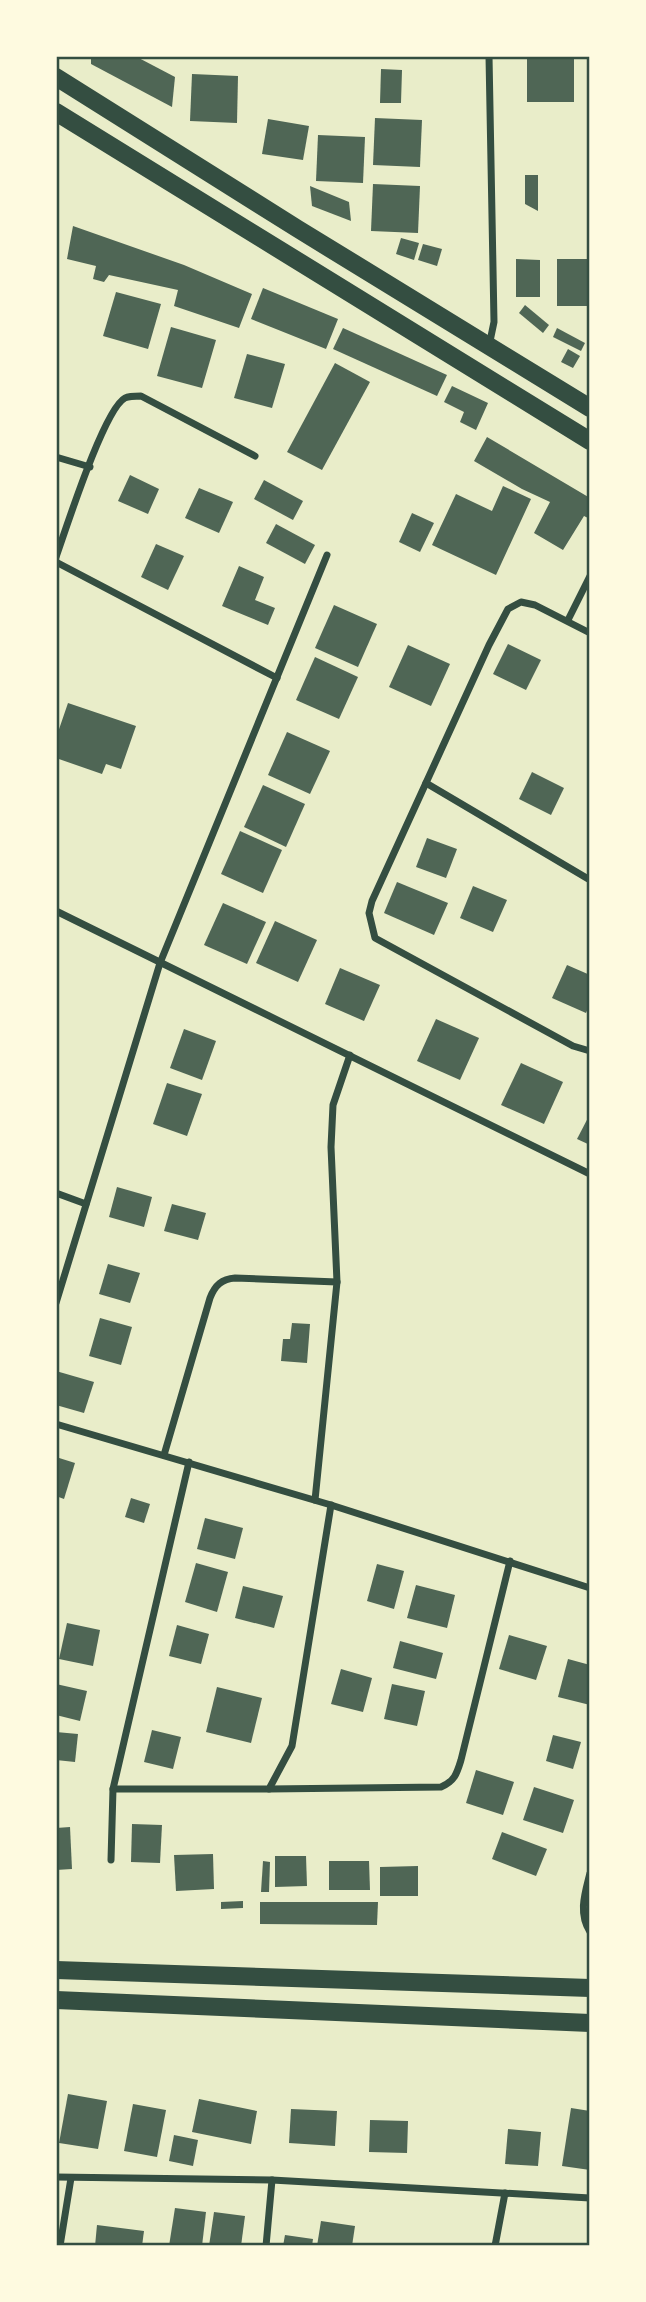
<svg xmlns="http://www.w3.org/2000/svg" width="646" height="2302" viewBox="0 0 646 2302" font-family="Raleway,sans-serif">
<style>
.building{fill:#4f6655}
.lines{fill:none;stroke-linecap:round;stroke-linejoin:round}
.minor{stroke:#344e41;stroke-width:7}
.primary{stroke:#344e41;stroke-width:18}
.neatline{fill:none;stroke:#344e41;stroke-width:2.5}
</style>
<rect width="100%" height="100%" fill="#e9edc9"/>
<g class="building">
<path d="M91 56H135L175 77 172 107 91 64Z"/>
<rect x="527" y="56" width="47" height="46"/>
<path d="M381 69 402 70 401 103H380Z"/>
<path d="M192 74 238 76 237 123 190 121Z"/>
<path d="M375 118 422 120 420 167 373 165Z"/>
<path d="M268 119 309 126 303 160 262 154Z"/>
<path d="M318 135 365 137 363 183 316 181Z"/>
<path d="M525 175H538V211L525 204Z"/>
<path d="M373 184 420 186 418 233 371 231Z"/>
<path d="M310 186 349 202 351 221 312 206Z"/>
<path d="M73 226 184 265 252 294 239 328 174 306 178 290 109 275 104 282 93 279 96 266 67 259Z"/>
<path d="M401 238 419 243 414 260 396 254Z"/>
<path d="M423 244 442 249 437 266 418 260Z"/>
<path d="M516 259 540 260V297H516Z"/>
<rect x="557" y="259" width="33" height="47"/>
<path d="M263 288 338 319 326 349 251 319Z"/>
<path d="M116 292 161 304 148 349 103 336Z"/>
<path d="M525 305 549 325 543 333 519 313Z"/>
<path d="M171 327 216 340 202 388 157 376Z"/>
<path d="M343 328 447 375 437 396 333 349Z"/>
<path d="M557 328 585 343 581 351 553 337Z"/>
<path d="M568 349 580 356 573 368 561 362Z"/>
<path d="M247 354 285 364 272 408 234 398Z"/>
<path d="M335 363 370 382 322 470 287 452Z"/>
<path d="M452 386 488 403 476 430 460 422 464 412 444 402Z"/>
<path d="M487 437 590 498V519L584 516 563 550 534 533 550 502 522 489 474 461Z"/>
<path d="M130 475 159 489 148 514 118 501Z"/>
<path d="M264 480 303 501 293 520 254 499Z"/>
<path d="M503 486 531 499 496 575 432 545 456 494 492 511Z"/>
<path d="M199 488 233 502 219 533 185 518Z"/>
<path d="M412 513 434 523 420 552 399 542Z"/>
<path d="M276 524 315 545 305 564 266 543Z"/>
<path d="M156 544 184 556 168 590 141 577Z"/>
<path d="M239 566 264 577 255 600 275 608 268 625 222 606Z"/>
<path d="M334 605 377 624 358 667 315 648Z"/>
<path d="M508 644 541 660 526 690 493 674Z"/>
<path d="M408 645 450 664 431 706 389 687Z"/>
<path d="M315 657 358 677 339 719 296 700Z"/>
<path d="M68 703 136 726 121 769 106 764 102 774 56 758V738Z"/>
<path d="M287 732 330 751 310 794 268 775Z"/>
<path d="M532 772 564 788 551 815 519 799Z"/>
<path d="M263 785 305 804 286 847 244 827Z"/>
<path d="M240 831 282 850 263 893 221 874Z"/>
<path d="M427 838 457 849 446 878 416 867Z"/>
<path d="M397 882 448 903 434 935 384 913Z"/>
<path d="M473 886 507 900 493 932 460 918Z"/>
<path d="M223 903 266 922 247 964 204 945Z"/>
<path d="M275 921 317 940 298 982 256 963Z"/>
<path d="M567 965 590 975V1004L586 1013 552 998Z"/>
<path d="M340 968 380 985 364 1021 325 1004Z"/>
<path d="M436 1019 479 1038 460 1080 417 1061Z"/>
<path d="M184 1029 216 1041 202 1080 170 1068Z"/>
<path d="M521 1063 563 1082 544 1124 501 1105Z"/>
<path d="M167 1083 202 1094 187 1136 153 1124Z"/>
<path d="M590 1114V1145L577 1139Z"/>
<path d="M117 1187 152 1197 144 1227 109 1217Z"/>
<path d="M172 1204 206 1213 198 1240 164 1231Z"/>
<path d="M108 1264 140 1273 130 1303 99 1294Z"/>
<path d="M100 1318 132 1327 121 1365 89 1356Z"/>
<path d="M292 1323 310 1324 307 1363 281 1361 283 1339H290Z"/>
<path d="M56 1371 94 1382 84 1413 56 1405Z"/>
<path d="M56 1457 75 1463 64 1499 56 1496Z"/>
<path d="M131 1498 150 1504 144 1523 125 1517Z"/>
<path d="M205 1518 243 1528 235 1559 197 1549Z"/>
<path d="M196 1563 228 1572 217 1612 185 1602Z"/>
<path d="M377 1564 404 1571 394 1609 367 1601Z"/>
<path d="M416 1585 455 1595 447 1628 407 1618Z"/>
<path d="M243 1586 283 1596 274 1628 235 1618Z"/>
<path d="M67 1623 100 1630 93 1666 59 1659Z"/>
<path d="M177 1625 209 1634 201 1664 169 1656Z"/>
<path d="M509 1635 547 1646 536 1680 499 1669Z"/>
<path d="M400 1641 443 1653 436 1679 393 1668Z"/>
<path d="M568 1659 590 1665V1705L558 1697Z"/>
<path d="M341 1669 372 1678 363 1712 331 1704Z"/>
<path d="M56 1684 87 1691 80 1721 56 1715Z"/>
<path d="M392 1684 425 1691 417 1726 384 1719Z"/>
<path d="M217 1687 262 1698 251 1743 206 1732Z"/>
<path d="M152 1730 181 1737 173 1769 144 1762Z"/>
<path d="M56 1732 78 1734 75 1762 56 1760Z"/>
<path d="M553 1735 581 1742 573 1769 546 1761Z"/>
<path d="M476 1770 514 1782 503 1815 466 1803Z"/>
<path d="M534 1787 574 1800 563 1833 523 1820Z"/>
<path d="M132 1824 162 1825 160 1863 131 1862Z"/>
<path d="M70 1827 72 1869 56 1870V1828Z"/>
<path d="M502 1832 547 1849 536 1876 492 1859Z"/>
<path d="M213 1854 214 1889 176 1891 174 1855Z"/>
<path d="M275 1856H306L307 1886 275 1887Z"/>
<path d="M263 1861 270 1862 269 1892H261Z"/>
<path d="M329 1861H369L370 1890H329Z"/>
<path d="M418 1866V1896H380V1867Z"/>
<path d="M243 1901V1908L221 1909V1902Z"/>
<path d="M260 1902H378L377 1925 260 1924Z"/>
<path d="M68 2094 107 2101 98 2149 59 2143Z"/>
<path d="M199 2099 257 2111 251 2144 192 2132Z"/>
<path d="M133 2104 166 2110 157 2157 124 2151Z"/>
<path d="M571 2108 590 2111V2170L562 2166Z"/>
<path d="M291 2109 337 2111 335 2146 289 2143Z"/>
<path d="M370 2120 408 2121 407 2153 369 2152Z"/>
<path d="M508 2129 541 2132 538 2166 505 2164Z"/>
<path d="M174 2135 198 2140 193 2166 169 2161Z"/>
<path d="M175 2208 206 2212 202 2246H169Z"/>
<path d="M214 2212 245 2216 241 2246H209Z"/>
<path d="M321 2221 355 2226 352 2246H317Z"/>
<path d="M97 2225 144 2231 142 2246H95Z"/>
<path d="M285 2235 313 2239 312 2246H283Z"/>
</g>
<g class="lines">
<g class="minor">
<path d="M489 56 494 322 489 346"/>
<path d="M56 457 90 467"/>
<path d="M56 557C66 529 104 409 125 398 129 396 136 396 141 396L255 456"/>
<path d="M56 562 277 678"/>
<path d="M568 620 590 576"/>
<path d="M590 633 535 605 521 602 508 609 489 645 372 901 369 913 375 938 573 1046 590 1051"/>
<path d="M426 783 590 880"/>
<path d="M56 911 590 1174"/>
<path d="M56 1193 86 1204"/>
<path d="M56 1303 160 963 327 555"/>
<path d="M56 1424 331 1505 590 1588"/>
<path d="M164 1455 210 1298C215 1285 222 1279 235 1278L337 1282"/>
<path d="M315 1500 337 1282 331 1147 333 1105 350 1055"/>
<path d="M113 1789H269L292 1746 331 1505"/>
<path d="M269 1789 441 1787C455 1781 457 1773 461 1760L510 1561"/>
<path d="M111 1860 113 1789 189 1462"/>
<path d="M590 1873C585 1893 578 1913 590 1932"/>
<path d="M56 2177 272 2180 590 2198"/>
<path d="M60 2246 71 2178"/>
<path d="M266 2246 272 2180"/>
<path d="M495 2246 505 2193"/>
</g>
<g class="primary">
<path d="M56 77 298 229 590 408"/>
<path d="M56 112 590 441"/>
<path d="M56 1970 590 1988"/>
<path d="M56 2000 590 2023"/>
</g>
</g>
<rect width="646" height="2302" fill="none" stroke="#fefae0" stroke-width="116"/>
<rect x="58" y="58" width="530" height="2186" class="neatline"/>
</svg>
